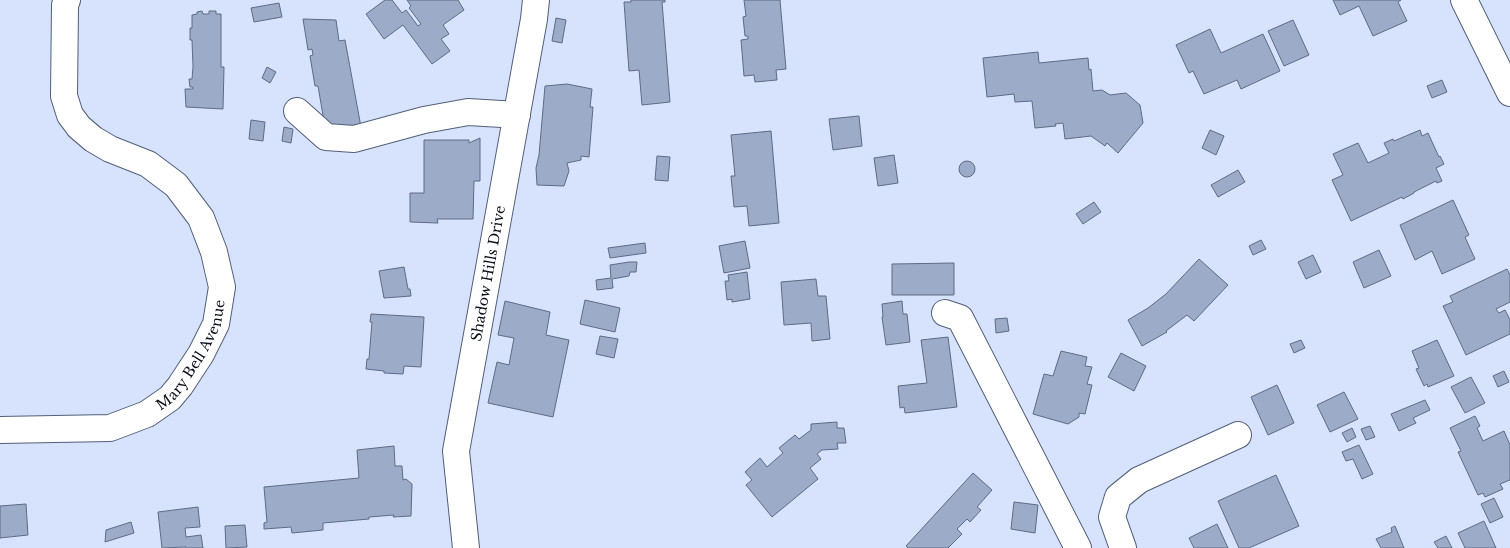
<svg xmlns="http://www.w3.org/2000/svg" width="1510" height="548" viewBox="0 0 1510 548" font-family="'Libre Baskerville',serif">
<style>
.building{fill:#9cabc8;stroke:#5e6b86}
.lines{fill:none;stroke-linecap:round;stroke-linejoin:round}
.minor-casing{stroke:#525f79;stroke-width:28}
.minor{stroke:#fff;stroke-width:26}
.labels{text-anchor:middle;stroke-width:5;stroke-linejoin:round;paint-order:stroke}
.street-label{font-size:14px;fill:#0b101a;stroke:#d7e3fd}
</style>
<rect width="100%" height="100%" fill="#d7e3fd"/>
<g class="building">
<path d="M385 0H392L402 13 406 10 418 26 421 24 409 8 411 6 407 0H458L464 10 443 25 449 34 441 39 450 51 432 64 403 25 384 39 366 14Z"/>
<path d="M631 0H665V2H662L670 102 642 105 639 70 629 71 624 2H631Z"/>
<path d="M744 0H780L786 69 776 70 777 80 755 82 754 75 744 76 741 40 748 39V36H745L743 17 746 16Z"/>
<path d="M1333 0H1401L1398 2 1407 21 1373 36 1359 6 1340 15Z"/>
<path d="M279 3 282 17 254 22 251 8Z"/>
<path d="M202 11 203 14H209V11H216V14H221V67H224L223 109 186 107 185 89H193V87H190L189 79H192L193 67 192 40H190V28H192V15L197 14V12Z"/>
<path d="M556 18 566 20 562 43 552 41Z"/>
<path d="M303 19 336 20 339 41 345 40 361 127 326 133 318 86H315L310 56 313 55 312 49 308 50Z"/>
<path d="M1293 20 1309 55 1284 66 1268 31Z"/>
<path d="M1210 29 1221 53 1263 34 1280 71 1241 89 1237 80 1204 94 1193 71 1189 73 1176 45Z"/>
<path d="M1038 52 1039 63 1088 58 1089 70 1091 69 1093 91 1102 90 1110 95 1126 93 1140 105 1143 123 1118 153 1107 143 1105 146 1091 136 1065 139 1063 123 1055 124 1056 126 1035 128 1032 101 1015 102 1014 94 987 97 983 58Z"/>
<path d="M267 67 276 72 270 83 262 78Z"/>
<path d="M1442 80 1447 92 1432 98 1427 86Z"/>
<path d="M567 84 592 89 590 107H593L589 157 581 156V160L567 163 569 171 564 186 537 185 536 168 539 155 545 86Z"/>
<path d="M859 116 862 146 833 150 829 119Z"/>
<path d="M251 120 265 122 263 141 249 139Z"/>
<path d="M284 127 293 129 291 143 282 141Z"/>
<path d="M1210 130 1224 136 1216 155 1202 148Z"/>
<path d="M1420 130 1422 136 1428 133 1439 157 1440 156 1444 164 1436 168 1442 181 1437 183 1436 181 1414 192V193L1403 199 1402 197 1351 221 1332 180 1343 175 1333 154 1358 143 1368 163 1389 153 1384 143 1393 139 1394 141Z"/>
<path d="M771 131 779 223 749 226 747 206 734 207 731 176H735L731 135Z"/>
<path d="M480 138V181H474L473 219H437L438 223 410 222V193H424V140H469V143Z"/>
<path d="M894 155 898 183 878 186 874 158Z"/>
<path d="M657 156 670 157 668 181 655 180Z"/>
<circle cx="967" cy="169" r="8"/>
<path d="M1238 170 1245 182 1218 197 1211 185Z"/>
<path d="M1453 200 1469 235 1465 237 1475 259 1442 274 1432 251 1415 260 1400 225Z"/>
<path d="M1094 202 1101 212 1083 224 1076 214Z"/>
<path d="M1261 240 1266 249 1253 255 1249 246Z"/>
<path d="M745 241 750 268 724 273 719 246Z"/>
<path d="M645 243 646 253 610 258 608 248Z"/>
<path d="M1379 250 1391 276 1364 288 1353 262Z"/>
<path d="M1313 255 1321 272 1306 279 1298 262Z"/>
<path d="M1199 259 1228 285 1194 321 1187 315 1166 331 1167 332 1142 346 1128 320 1148 308 1166 294Z"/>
<path d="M629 262H637L636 272H630L629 276 612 279 613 288 597 290 596 280 611 278 610 265Z"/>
<path d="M954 263V295H892V264Z"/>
<path d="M404 267 408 289H410L411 296 384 298 379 271Z"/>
<path d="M1507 269 1510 275V302L1496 309 1499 313 1505 310 1510 320V334L1466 355 1443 306 1453 302 1450 296Z"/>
<path d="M747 272 750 299 732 302V299L727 300 725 281H729L728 275Z"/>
<path d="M816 279 818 296H826L830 339 812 341 811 323 784 325 781 282Z"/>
<path d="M585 300 620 308 615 332 580 324Z"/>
<path d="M505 301 550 312 546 335 569 340 553 417 488 403 497 362 509 365 514 338 498 335Z"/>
<path d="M902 301 903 314H907L910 342 886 345 882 317H883L882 304Z"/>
<path d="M371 314 424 317 421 367 404 366 403 374 384 373V371L366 369 367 359H369L372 322H370Z"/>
<path d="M1007 318 1009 331 996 333 995 319Z"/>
<path d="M600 336 618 339 614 358 596 354Z"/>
<path d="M948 337 957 407 905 413 904 407 900 408 898 386 927 383 921 340Z"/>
<path d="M1301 340 1305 348 1294 353 1290 344Z"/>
<path d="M1437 340 1454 376 1428 387 1427 384 1424 386 1416 369 1419 368 1412 351Z"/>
<path d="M1061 351 1087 357 1085 366 1092 367 1087 384 1092 385 1085 414 1079 413V417L1068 424 1033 414 1044 374 1053 376Z"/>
<path d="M1121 353 1146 366 1134 391 1108 377Z"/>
<path d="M1504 371 1509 382 1498 387 1493 376Z"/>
<path d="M1471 377 1485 403 1465 413 1451 387Z"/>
<path d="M1277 385 1294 423 1268 435 1251 397Z"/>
<path d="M1344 392 1358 419 1330 432 1317 405Z"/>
<path d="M1425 400 1430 410 1413 418 1416 423 1399 431 1391 414Z"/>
<path d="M1475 416 1480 426 1477 428 1483 441 1504 431 1510 445V480L1500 484 1503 489 1485 497 1483 493 1478 495 1458 452 1461 451 1450 428Z"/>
<path d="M837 422V428H844L846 443H837L838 449 822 450 817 454 821 459 810 468 818 479 772 517 746 485 752 480 745 472 760 458 767 467 783 453 779 448 795 435 799 439 811 430V424Z"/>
<path d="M1370 426 1375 437 1366 440 1361 429Z"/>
<path d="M1352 428 1356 437 1347 442 1342 433Z"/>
<path d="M1359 445 1373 474 1362 479 1353 459 1346 461 1342 452Z"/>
<path d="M394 446 395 466H402L403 480 406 479 412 484 411 516 393 517 394 515 369 517V519L323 523V530L292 533 291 527 264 529V523L267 522 264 487 359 478 357 450Z"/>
<path d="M973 473 992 490 977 507 981 510 970 522 967 519 957 529 962 534 948 548H908L906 546Z"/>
<path d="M1276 475 1299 526 1249 548H1239L1218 501Z"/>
<path d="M1494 498 1503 517 1490 523 1481 504Z"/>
<path d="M1014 502 1038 505 1035 533 1011 529Z"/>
<path d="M26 504 28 535 0 538V506Z"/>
<path d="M198 507 200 527 185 528 186 537 201 535 203 548H186V547L162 548 158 512Z"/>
<path d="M1484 521 1496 548H1465L1458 533Z"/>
<path d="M131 522 134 533 105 542 106 530Z"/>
<path d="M1217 524 1228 548H1194L1189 538Z"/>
<path d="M245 525 247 547 226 548 225 526Z"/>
<path d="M1395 526 1404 548H1381L1376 539 1392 532 1391 528Z"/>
<path d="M1446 536 1452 548H1438L1434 542Z"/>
</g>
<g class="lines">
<defs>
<g id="minor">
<path d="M1464 0 1510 93"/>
<path d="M297 111 326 137 354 139 424 120 468 112 517 115"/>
<path d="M945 313 960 318 1078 548"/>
<path id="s1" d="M0 430 110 428 147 414 170 398 180 386 201 354 216 324 222 287 214 252 201 218 176 185 148 164 110 149 93 139 79 127 70 115 64 96 65 5 67 0"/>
<path id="s2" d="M466 548 456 451 534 19 536 0"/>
<path d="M1123 548 1112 517 1118 497 1139 480 1238 435"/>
</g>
</defs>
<use href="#minor" class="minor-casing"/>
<use href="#minor" class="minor"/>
</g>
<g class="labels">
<g class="street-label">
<text dy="5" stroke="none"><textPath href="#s2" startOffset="278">Shadow Hills Drive</textPath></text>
<text dy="5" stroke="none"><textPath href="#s1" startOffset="226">Mary Bell Avenue</textPath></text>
</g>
</g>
</svg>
